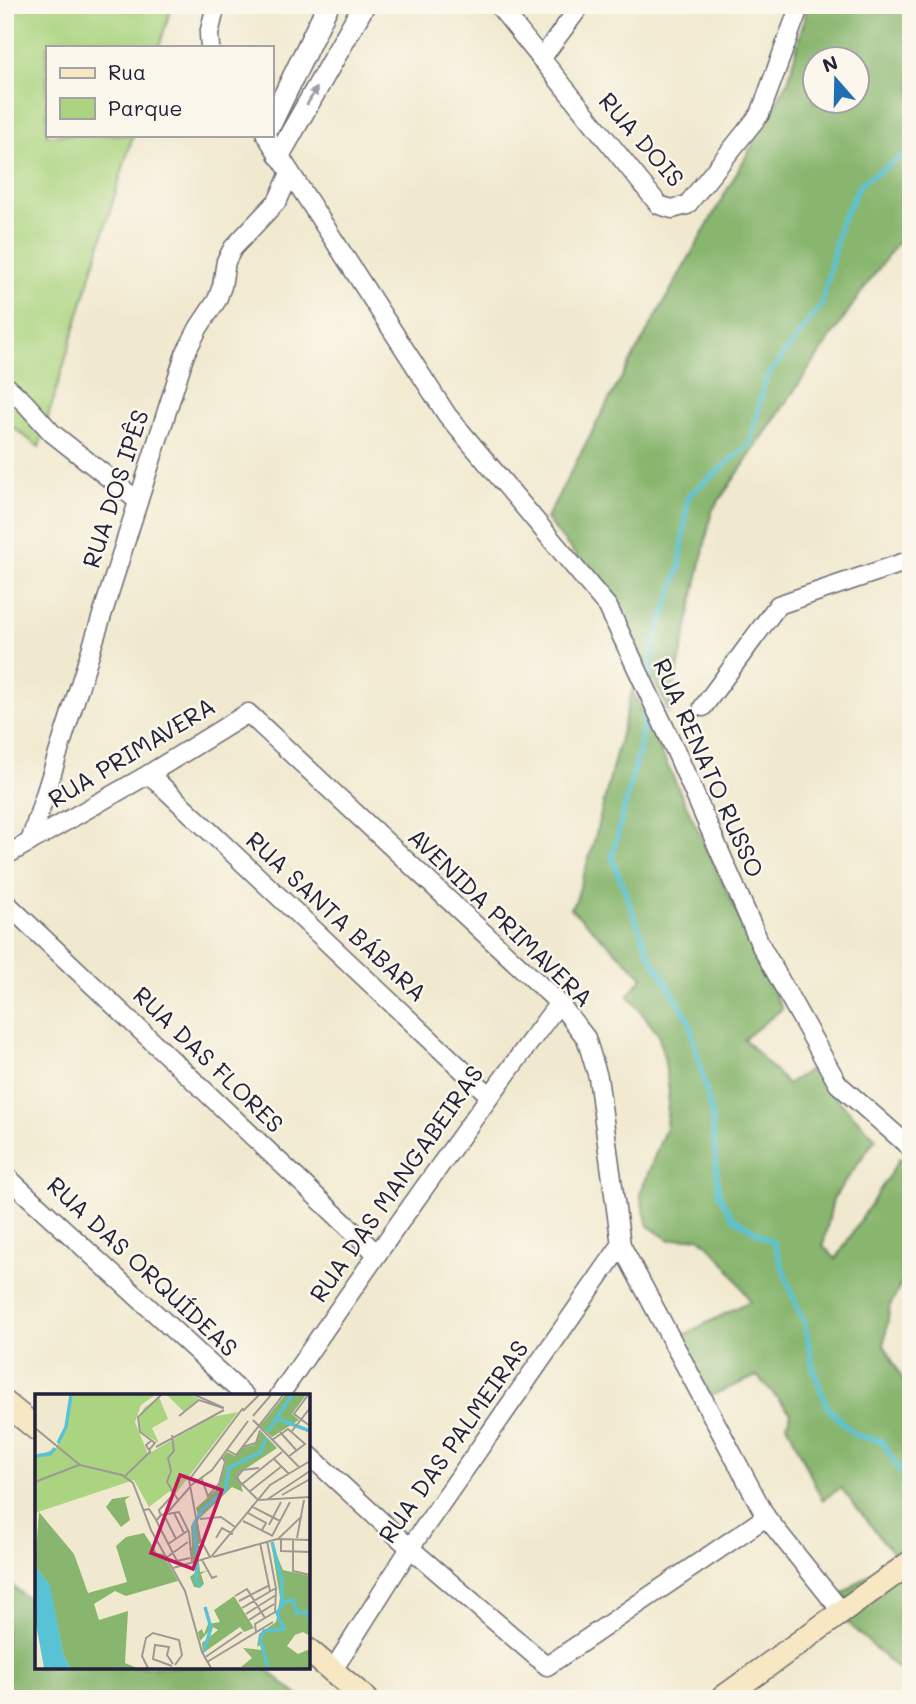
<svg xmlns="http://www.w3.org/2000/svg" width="916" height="1704" viewBox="0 0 916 1704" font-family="Mali,sans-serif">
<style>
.green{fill:#abd480;stroke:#667b5e;stroke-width:2}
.forest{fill:#88b66e;stroke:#556c54;stroke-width:2;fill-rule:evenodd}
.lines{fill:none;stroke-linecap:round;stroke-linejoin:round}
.stream{stroke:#59c3d5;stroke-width:5}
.minor-casing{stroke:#6a686f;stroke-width:21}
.tertiary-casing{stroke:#6a686f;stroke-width:24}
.secondary-casing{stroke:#6a686f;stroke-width:26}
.minor{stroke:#fff;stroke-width:18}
.tertiary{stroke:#fff;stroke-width:21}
.secondary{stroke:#f7e8c3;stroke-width:23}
.oneway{fill:#9c9ca7}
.labels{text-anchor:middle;stroke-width:5;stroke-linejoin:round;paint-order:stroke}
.street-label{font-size:24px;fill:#22223b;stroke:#fbf7ec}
.inset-river{fill:none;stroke:#59c3d5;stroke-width:3.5}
.inset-road{fill:none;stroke:#9e9994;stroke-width:2}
.view{fill:#c2185b;fill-opacity:0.15;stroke:#c2185b;stroke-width:3.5}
.inset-edge{fill:none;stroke:#22223b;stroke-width:3.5}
</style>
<rect width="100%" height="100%" fill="#fbf7ec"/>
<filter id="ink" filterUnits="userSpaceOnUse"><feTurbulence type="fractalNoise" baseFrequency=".0143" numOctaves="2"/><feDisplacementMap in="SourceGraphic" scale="14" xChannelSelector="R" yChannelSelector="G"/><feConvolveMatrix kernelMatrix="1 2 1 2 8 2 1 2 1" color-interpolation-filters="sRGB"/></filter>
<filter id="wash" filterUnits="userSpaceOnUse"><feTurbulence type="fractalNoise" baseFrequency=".00686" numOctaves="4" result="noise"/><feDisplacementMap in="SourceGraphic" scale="28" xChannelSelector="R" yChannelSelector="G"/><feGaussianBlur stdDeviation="1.57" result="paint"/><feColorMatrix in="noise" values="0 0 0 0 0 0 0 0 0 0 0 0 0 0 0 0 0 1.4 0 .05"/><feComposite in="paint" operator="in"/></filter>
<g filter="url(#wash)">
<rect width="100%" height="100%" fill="#f1e9cf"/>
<path class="green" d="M5 5H172L159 47H47V135H133L39 447 5 421Z"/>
<g class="forest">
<path d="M808 5H911V224L863 290 712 511 669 712 620 609 546 519 610 398 788 82ZM814 60H856V102H814Z"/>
<path d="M632 690 782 1009 744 1039 787 1084 816 1066 834 1096 876 1138 833 1199 823 1246 836 1259 900 1158 911 1169V1210L903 1218 911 1264 890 1306 884 1345 911 1395V1681L828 1605 894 1555 841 1488 822 1500 787 1424 791 1413 757 1376 710 1396 678 1338 750 1301C734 1275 723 1257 699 1237L669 1240 648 1226 640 1194 666 1127 669 1091 664 1056 658 1034 628 995 643 977 570 908 576 900 593 845Z"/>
<path d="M5 1580 37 1606V1667H264L302 1699H5Z"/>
</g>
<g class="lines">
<g class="stream">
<path d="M649 682 654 645 680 567 688 496 750 444 766 378 822 304 840 224 861 183 911 151"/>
<path d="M646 702 640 747 612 857 648 952 689 1020 711 1111 719 1195 732 1217 774 1243 792 1294 805 1325 813 1368 827 1407 855 1435 882 1441 911 1490"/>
</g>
</g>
</g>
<g filter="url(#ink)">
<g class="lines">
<defs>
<g id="minor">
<path d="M498 5 659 205 672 209 687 205 760 114 800 5"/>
<path d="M210 47 209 34 216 5"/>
<path d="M541 59 581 5"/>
<path d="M266 135 447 415 608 607 677 754 761 946 838 1084 911 1148"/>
<path d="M5 385 24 402 52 433 138 501"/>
<path d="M703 707 778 605 911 560"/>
<path d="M149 774 489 1095"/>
<path d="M30 842 185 354 199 327 217 300 222 286 226 261 233 248 278 200 290 173"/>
<path d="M5 856 149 774 248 713 559 1003 586 1038 598 1077 621 1245 766 1517 842 1612"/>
<path d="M5 902 377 1254"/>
<path d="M5 1175 245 1396"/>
<path d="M279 1396C370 1263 462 1132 559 1003"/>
<path d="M308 1454 410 1548 547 1666 766 1517"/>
<path d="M333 1670 410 1548 621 1245"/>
</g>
<g id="tertiary">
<path d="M271 123 328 5"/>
<path d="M279 155 364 5"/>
</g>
<g id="secondary">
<path d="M5 1403 37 1429"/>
<path d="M308 1650 366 1699"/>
<path d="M721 1699 911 1562"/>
</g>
</defs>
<use href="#minor" class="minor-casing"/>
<use href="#tertiary" class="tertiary-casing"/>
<use href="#secondary" class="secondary-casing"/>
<use href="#minor" class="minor"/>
<use href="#tertiary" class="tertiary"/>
<use href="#secondary" class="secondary"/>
</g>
<defs><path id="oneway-solid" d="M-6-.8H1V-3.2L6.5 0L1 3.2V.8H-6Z" transform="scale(1.75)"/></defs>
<use class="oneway" href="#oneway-solid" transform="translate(312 96) rotate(-60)"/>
</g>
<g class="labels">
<g class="street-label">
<text transform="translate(641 140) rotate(49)" y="8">RUA DOIS</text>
<text transform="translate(116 489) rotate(-72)" y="8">RUA DOS IPÊS</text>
<text transform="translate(132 753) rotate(-31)" y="8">RUA PRIMAVERA</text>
<text transform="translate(708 768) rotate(66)" y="8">RUA RENATO RUSSO</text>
<text transform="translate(336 917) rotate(43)" y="8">RUA SANTA BÁBARA</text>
<text transform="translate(500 918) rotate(44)" y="8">AVENIDA PRIMAVERA</text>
<text transform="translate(208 1060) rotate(44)" y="8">RUA DAS FLORES</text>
<text transform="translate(397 1184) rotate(-55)" y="8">RUA DAS MANGABEIRAS</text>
<text transform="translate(142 1267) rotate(43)" y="8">RUA DAS ORQUÍDEAS</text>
<text transform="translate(454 1442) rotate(-55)" y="8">RUA DAS PALMEIRAS</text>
</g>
</g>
<g transform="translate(35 1394)">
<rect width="275" height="275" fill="#f1e9cf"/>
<path d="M36 1H120L106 11 100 28 113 60 177 23 203 18 139 102 135 97 114 113 99 86 0 119V62L20 55 31 34ZM132 1H157L164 5 149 18ZM124 3 133 25 117 34 124 49 106 38 104 24 109 14Z" fill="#abd480"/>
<path d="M250 1H271L257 20 264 26 237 43 225 32ZM226 37 242 54 203 80 208 98 197 93 164 125 161 114 183 94 191 68 188 63 192 58 200 62 207 54 219 51ZM95 102 90 106 95 126 86 133 71 113 77 105ZM4 118 39 160 53 199 92 188 81 152 91 143 109 139 122 159 128 160 143 187 91 202 80 197 59 210 64 226 93 217 90 269 102 274H35L28 259 14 190 0 172ZM162 123 166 148 162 152 168 151 163 158 165 178 172 177 166 180 169 190 165 194 159 193 155 183 161 178 154 154 157 153 156 132ZM236 147 248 176 275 182V242L268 238 260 241 252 252 263 260 275 255V274L206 273 217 264 208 254 227 256V250L222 253 224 240 241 228 245 204ZM199 202 219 234 209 238 205 233 168 259 167 249 183 236 178 233 165 247 163 238 167 235 169 240 173 230 185 228 179 216Z" fill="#88b66e"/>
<path d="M0 172 15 191 28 259 35 274H9L0 224Z" fill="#59c3d5"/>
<path class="inset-river" d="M243 25 275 37M233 37 257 1M23 49 31 33 36 1M0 62 15 60 20 54M237 148 247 187V213M162 165 159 130 168 115 190 96 194 74 226 58 231 44M162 170 161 186 165 193M169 257 176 234 170 213M233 274 225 245 229 237 249 235 242 219 250 207 258 206 262 219 272 218 275 226"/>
<path class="inset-road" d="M160 1 189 14M273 1 259 20 275 32M208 17 224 1M144 22 164 6 188 14M218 22 236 1M218 26 264 73M0 34 45 71 87 81 98 89 116 136 150 197 167 258 176 274M257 37 275 14M245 38 262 57M137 41 139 57 133 64 136 77 132 88 143 106M237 46 253 35 270 50 253 63M116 47 111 51 114 56 120 49 105 38 103 23 126 1M121 53 189 16M207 53 221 49 225 36M192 56 201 61 248 1M239 65 254 80M90 82 116 57M166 83 173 102 184 90 190 68 187 63M0 88 44 71M206 91 247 58M155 92 177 76 213 27M214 98 247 72M247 101 275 85M222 105 201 84 208 76 224 74M233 105 275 77M223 106 275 103M216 112 245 127M109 116 114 115 120 124 142 167 155 164M133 118 155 93M139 119 149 139M213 119 231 129 227 136M129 121 141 145M126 122 124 116 137 102M165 125 186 123 200 133M121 127 126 121 144 118 154 138 157 169M208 127 238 142M234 131 246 108M237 142 255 108M181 144 187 134 198 140M262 144 269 106M243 145 267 122M258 145V177L275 181M246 146V157L275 158M225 149 235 197M133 150 154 136M132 163 153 148M175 163 165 145 154 86 208 14M178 163 242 145 275 146M167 166 177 184 182 182M138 174 176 163 235 91 275 67M200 202 212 195 230 224M204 207 233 192M207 214 241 194M211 220 241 201M214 226 239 210M221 238 220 230 240 218 241 194 232 147M169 264 207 238M172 268 238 228M137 272 118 265 120 251 134 253 132 261 138 270M113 274 107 262 111 244 118 239 144 246 147 261 140 271"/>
<path class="view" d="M145 81 187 96 158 175 116 159Z"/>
<rect width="275" height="275" class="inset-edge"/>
</g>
<rect width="916" height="1704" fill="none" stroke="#fbf7ec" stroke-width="28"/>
<rect x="46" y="46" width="228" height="91" fill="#fbf7ec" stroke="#a4a2a5" stroke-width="2"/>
<rect x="60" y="68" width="35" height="10" fill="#f7e8c3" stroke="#a4a2a5" stroke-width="2"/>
<text x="108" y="80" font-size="21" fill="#22223b">Rua</text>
<rect x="60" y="98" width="35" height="21" fill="#abd480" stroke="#a4a2a5" stroke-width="2"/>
<text x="108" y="116" font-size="21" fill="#22223b">Parque</text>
<g transform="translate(836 80) rotate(340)"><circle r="33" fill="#fbf7ec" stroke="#a4a2a5" stroke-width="2"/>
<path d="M0-5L12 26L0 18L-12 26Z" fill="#1f6fb2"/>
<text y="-10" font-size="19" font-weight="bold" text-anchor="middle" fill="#22223b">N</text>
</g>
</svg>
